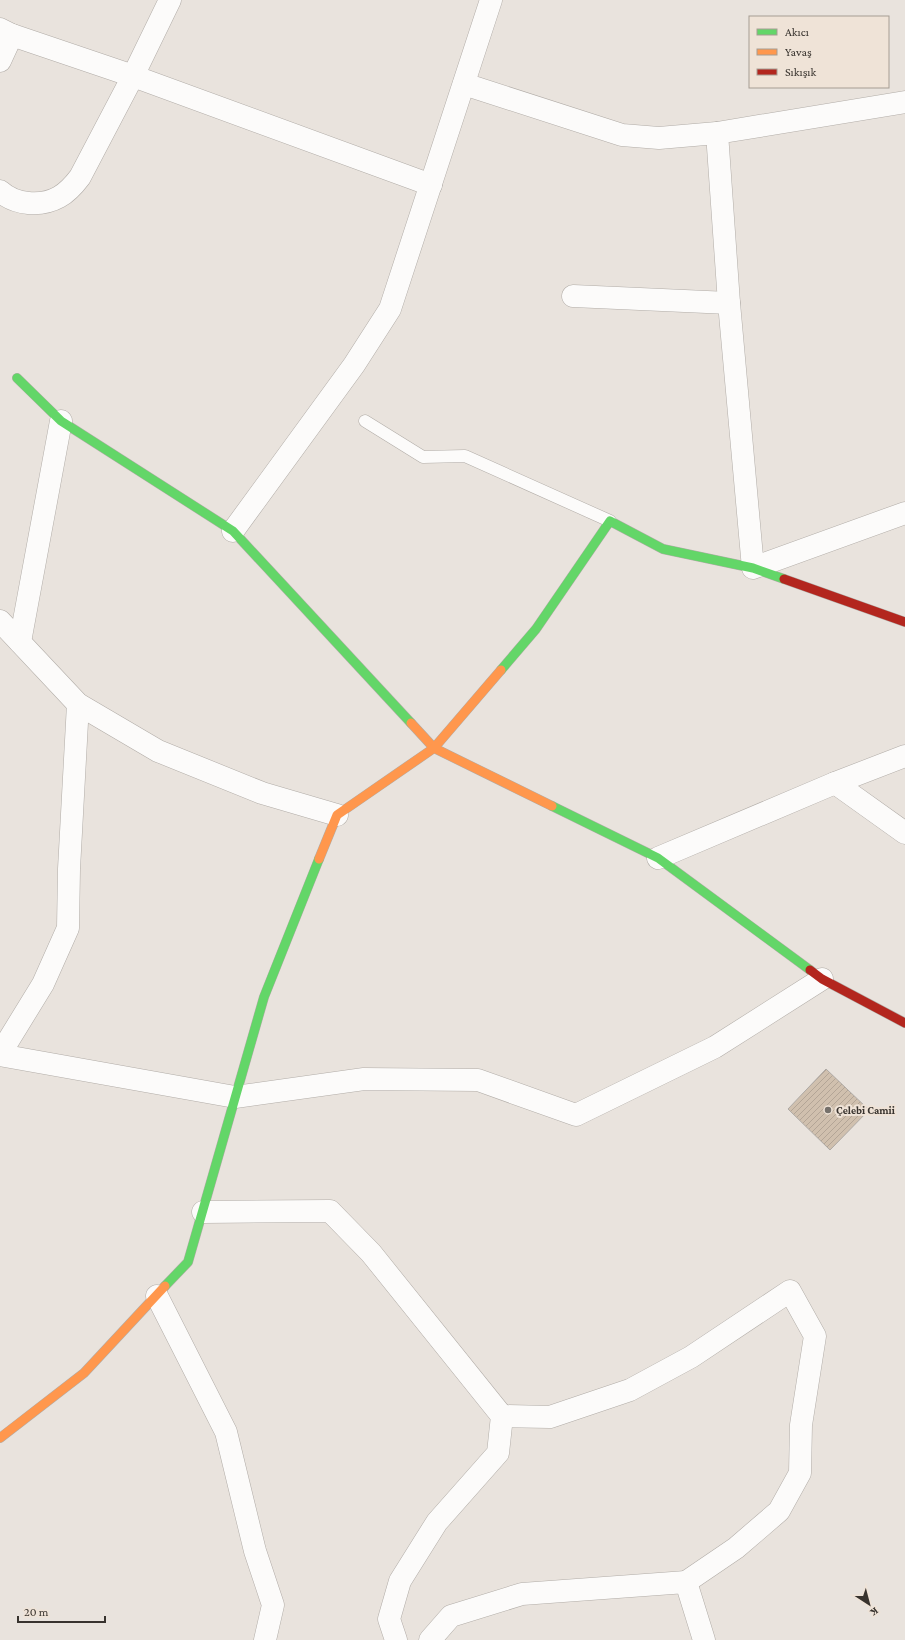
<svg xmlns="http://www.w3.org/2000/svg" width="905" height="1640" viewBox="0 0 905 1640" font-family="'Crimson Pro',serif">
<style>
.building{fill:url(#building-hatch);stroke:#afaaa5}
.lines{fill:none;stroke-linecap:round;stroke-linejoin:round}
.lane-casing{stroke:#b1aca7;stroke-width:13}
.street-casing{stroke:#b1aca7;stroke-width:23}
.fast-casing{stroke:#b1aca7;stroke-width:10}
.slow-casing{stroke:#b1aca7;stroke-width:10}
.jam-casing{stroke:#b1aca7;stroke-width:10}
.lane{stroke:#fcfbfa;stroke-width:12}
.street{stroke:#fcfbfa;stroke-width:22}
.fast{stroke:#63d668;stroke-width:9}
.slow{stroke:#ff974d;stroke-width:9}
.jam{stroke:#b3261e;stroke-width:9}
.poi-dot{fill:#76716b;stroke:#efe3d7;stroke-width:1.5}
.labels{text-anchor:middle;stroke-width:4;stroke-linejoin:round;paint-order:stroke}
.poi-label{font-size:11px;font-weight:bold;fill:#38332e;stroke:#efe3d7;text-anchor:start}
</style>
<defs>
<pattern id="building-hatch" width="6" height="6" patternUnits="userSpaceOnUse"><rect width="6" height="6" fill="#d0c0ae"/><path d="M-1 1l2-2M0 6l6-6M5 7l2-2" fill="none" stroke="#b3a596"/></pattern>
</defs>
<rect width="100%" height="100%" fill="#e9e3dd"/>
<path class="building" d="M826 1069 869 1110 830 1150 788 1109Z"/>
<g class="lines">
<defs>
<path id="lane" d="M365 421 423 457 465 456 610 521"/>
<g id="street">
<path d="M0 29 12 35 133 76 431 185"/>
<path d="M0 61 12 35"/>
<path d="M464 84 622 135 659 138 717 133"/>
<path d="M905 102 717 133 729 303 753 568 905 513"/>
<path d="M0 191C15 205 41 207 59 197 68 192 74 185 80 177L133 76 170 0"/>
<path d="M573 296 729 303"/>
<path d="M233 531 354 365 390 309 491 0"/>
<path d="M0 621 78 704 158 751 262 793 337 815"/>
<path d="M20 642 61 421"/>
<path d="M835 783 905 833"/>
<path d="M658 858 835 783 905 756"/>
<path d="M0 1054 43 984 68 928 69 869 78 704"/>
<path d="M0 1055 235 1097 364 1079 478 1080 576 1115 715 1047 822 979"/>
<path d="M203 1212 330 1211 371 1253 502 1416 498 1453 437 1522 400 1581 389 1619 396 1640"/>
<path d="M157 1296 226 1432 255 1551 273 1605 265 1640"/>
<path d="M502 1416 550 1417 630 1390 691 1357 790 1291 815 1336 801 1425 800 1473 779 1511 736 1548 686 1582"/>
<path d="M430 1640 451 1616 522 1594 686 1582 704 1640"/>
</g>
<g id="fast">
<path d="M17 378 61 421 233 531 411 723"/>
<path d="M501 670 536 629 610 521 663 549 753 568 784 579"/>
<path d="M552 806 658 858 810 970"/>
<path d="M165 1286 188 1262 264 997 319 859"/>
</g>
<g id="slow">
<path d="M411 723 434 748 552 806"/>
<path d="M319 859 337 815 434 748 501 670"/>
<path d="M0 1438 84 1373 165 1286"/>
</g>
<g id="jam">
<path d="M784 579 905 622"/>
<path d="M810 970 822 979 905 1023"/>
</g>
</defs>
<use href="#lane" class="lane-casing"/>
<use href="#street" class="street-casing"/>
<use href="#fast" class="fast-casing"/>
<use href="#slow" class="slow-casing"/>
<use href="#jam" class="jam-casing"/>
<use href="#lane" class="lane"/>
<use href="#street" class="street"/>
<use href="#fast" class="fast"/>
<use href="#slow" class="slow"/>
<use href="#jam" class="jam"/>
</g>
<circle class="poi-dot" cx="828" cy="1110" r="4"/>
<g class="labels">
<g class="poi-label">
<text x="836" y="1114">Çelebi Camii</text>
</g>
</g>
<rect x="749" y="16" width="140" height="72" fill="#efe3d7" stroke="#a69d93"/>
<rect x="757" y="29" width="20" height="6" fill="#63d668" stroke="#a69d93"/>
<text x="785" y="36" font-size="12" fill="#38332e">Akıcı</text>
<rect x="757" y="49" width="20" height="6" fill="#ff974d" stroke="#a69d93"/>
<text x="785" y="56" font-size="12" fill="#38332e">Yavaş</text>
<rect x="757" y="69" width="20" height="6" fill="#b3261e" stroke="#a69d93"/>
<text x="785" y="76" font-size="12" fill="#38332e">Sıkışık</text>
<g transform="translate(869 1604) rotate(144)" stroke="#efe3d7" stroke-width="3" paint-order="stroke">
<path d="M0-3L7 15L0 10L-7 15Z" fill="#38332e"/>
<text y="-6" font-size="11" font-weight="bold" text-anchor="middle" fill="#38332e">K</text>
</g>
<path d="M18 1616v6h87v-6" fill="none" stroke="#38332e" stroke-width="2"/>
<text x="24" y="1616" font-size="12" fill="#38332e" stroke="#efe3d7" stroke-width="3" paint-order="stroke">20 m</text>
</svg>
